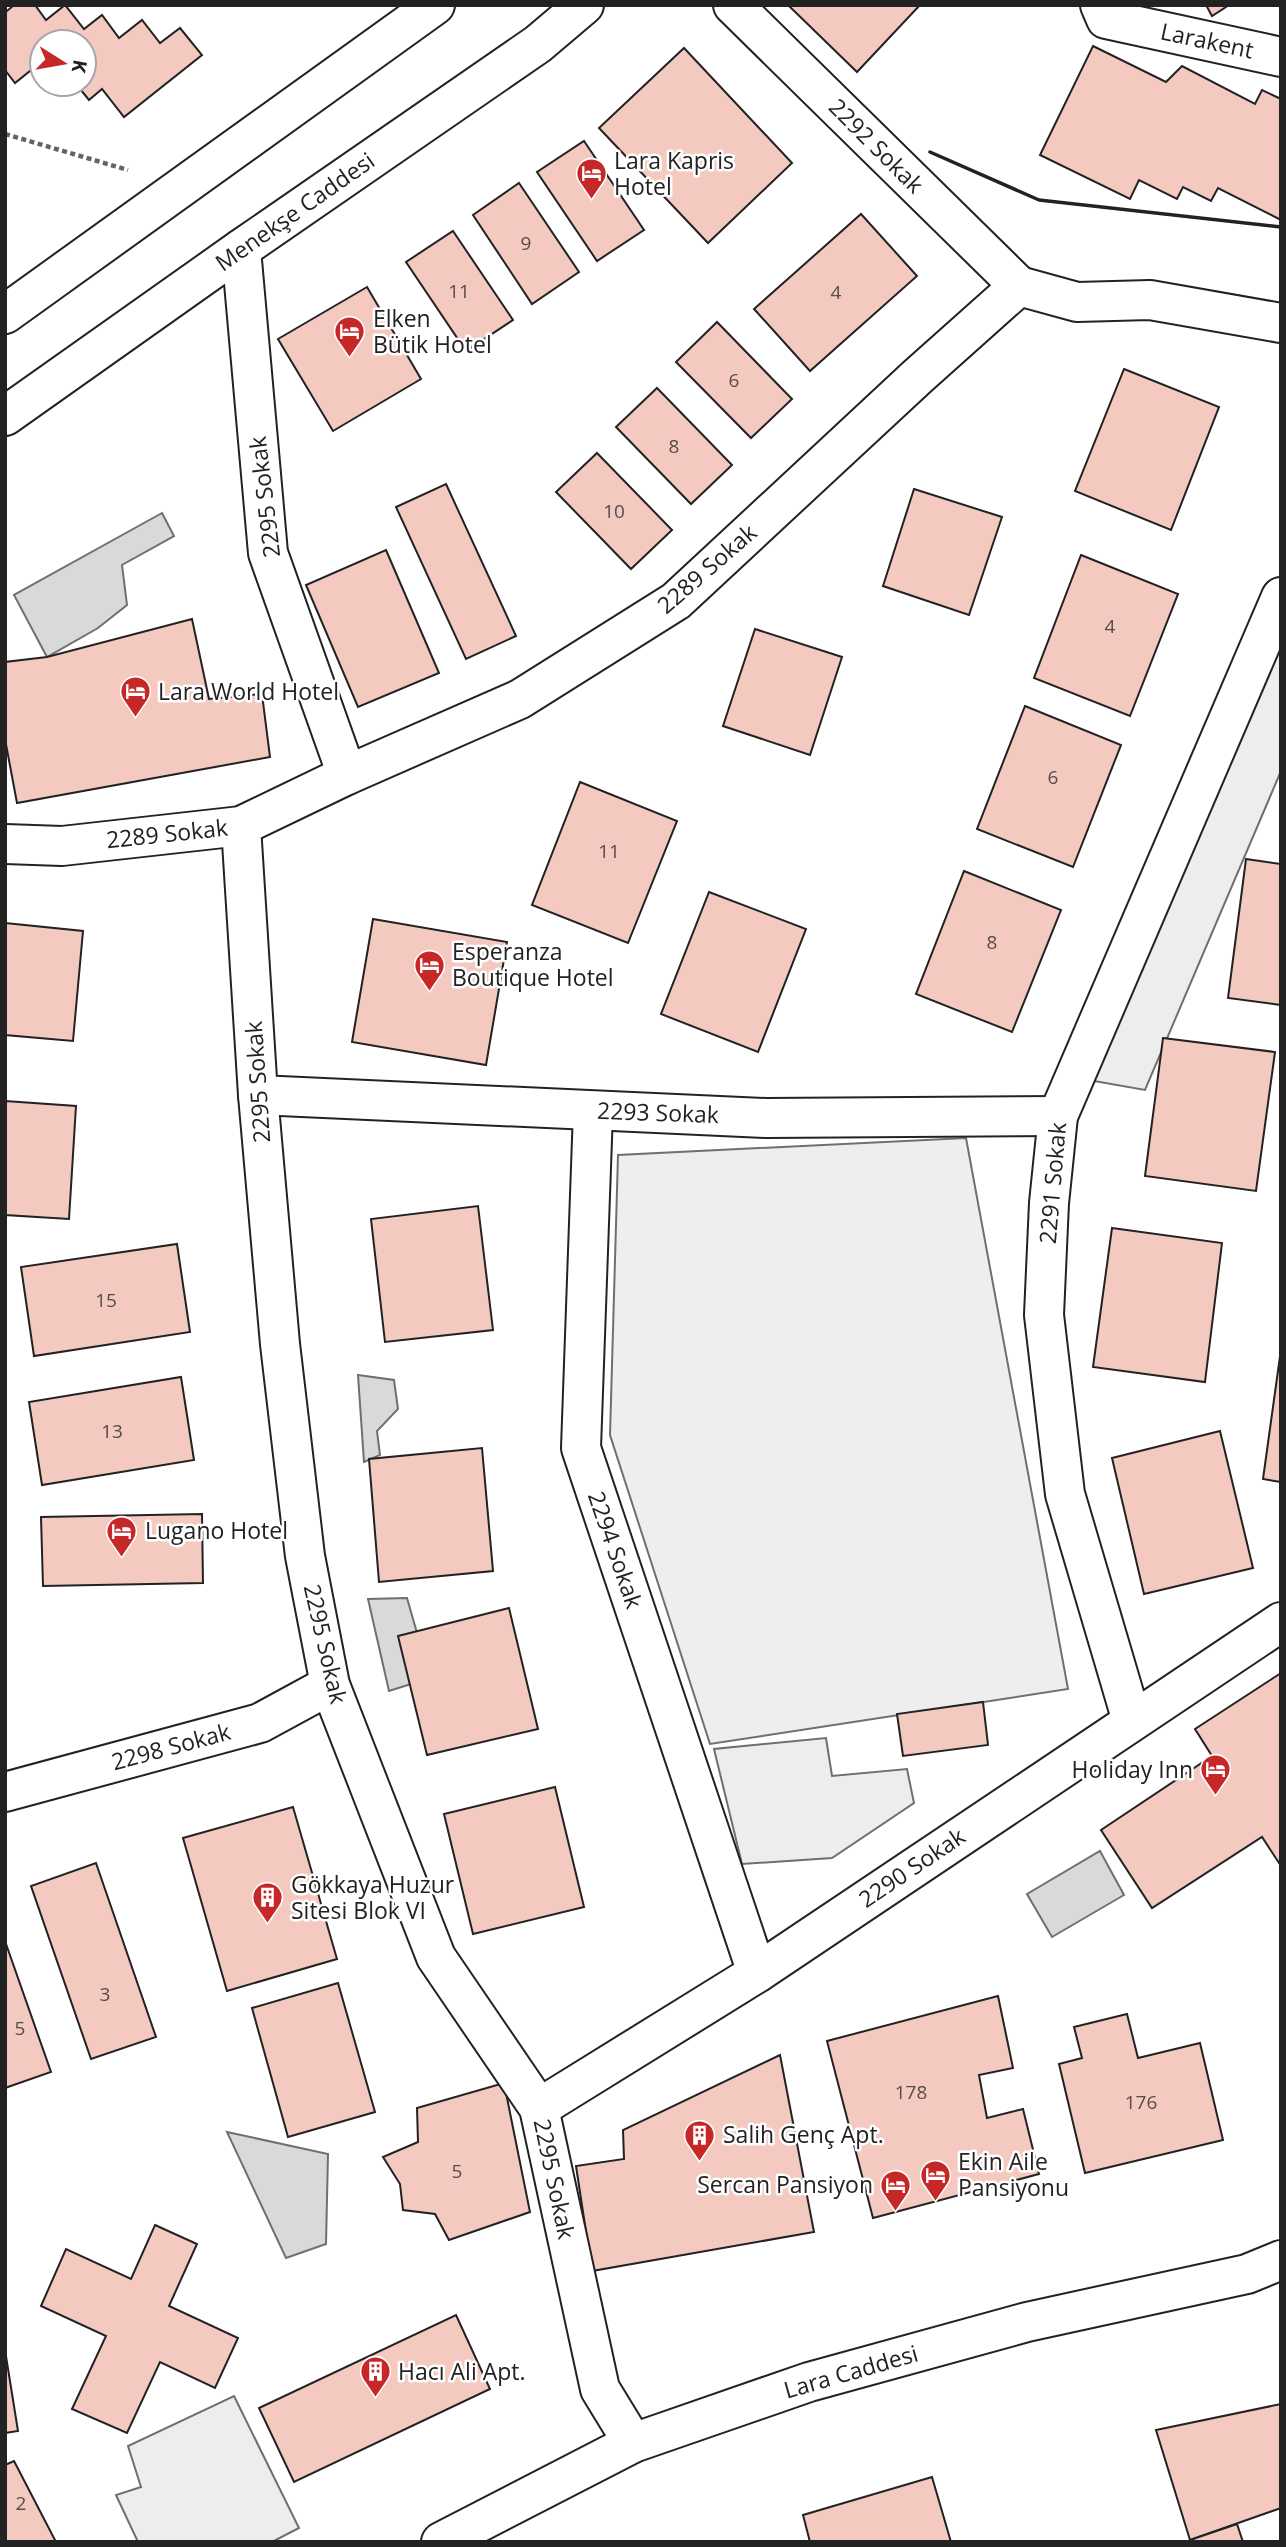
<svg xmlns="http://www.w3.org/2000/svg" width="1286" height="2547" viewBox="0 0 1286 2547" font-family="'Open Sans',sans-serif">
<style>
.green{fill:#eee;stroke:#6f6f6f;stroke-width:2}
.parking{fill:#ededed;stroke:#6f6f6f;stroke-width:2}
.water{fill:#d9d9d9;stroke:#6f6f6f;stroke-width:2}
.building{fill:#f3c9c0;stroke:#222;stroke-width:2}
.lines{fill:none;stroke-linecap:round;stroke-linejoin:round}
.minor-casing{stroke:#222;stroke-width:42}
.path{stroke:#646464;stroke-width:4.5;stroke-dasharray:5 3.5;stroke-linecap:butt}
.minor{stroke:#fff;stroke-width:38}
.wall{stroke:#222;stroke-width:3.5}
.labels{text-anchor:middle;stroke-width:5;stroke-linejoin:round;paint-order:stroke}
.number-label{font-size:19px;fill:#564c4a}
.street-label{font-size:23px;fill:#222;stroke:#fff}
.poi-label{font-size:23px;fill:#222;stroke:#fff;text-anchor:start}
</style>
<rect width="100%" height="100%" fill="#fff"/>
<path class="green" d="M966 1138 1068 1689 710 1744 610 1435 618 1155Z"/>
<g class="parking">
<path d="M1281 639V771L1145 1090 1094 1081Z"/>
<path d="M826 1738 832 1776 907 1769 914 1803 832 1858 742 1864 714 1749Z"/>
<path d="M234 2396 299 2528 272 2542H138L116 2495 141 2487 128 2446Z"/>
</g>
<g class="water">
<path d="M162 513 174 536 122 565 127 605 98 628 47 657 14 595Z"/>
<path d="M358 1375 394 1380 398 1409 377 1431 380 1455 364 1462Z"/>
<path d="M407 1598 430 1678 389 1691 368 1599Z"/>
<path d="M1100 1851 1124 1895 1052 1937 1027 1894Z"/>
<path d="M227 2132 328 2154 326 2244 286 2258Z"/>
</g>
<g class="building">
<path d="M14 5H35L46 20 65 5 84 29 102 15 119 38 142 20 160 43 180 28 202 55 124 117 102 89 89 100 76 84H84V42H42V76L35 67 15 83 5 70V9L7 11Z"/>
<path d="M788 5H920L857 72Z"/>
<path d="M1206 5H1229L1212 16Z"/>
<path d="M1093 46 1166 82 1182 66 1255 104 1262 90 1281 99V220L1218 188 1211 201 1183 187 1177 199 1139 180 1130 199 1040 155Z"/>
<path d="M684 48 792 163 708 243 599 128Z"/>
<path d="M584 141 644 230 597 261 537 172Z"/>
<path d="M519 183 579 272 532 304 473 215Z"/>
<path d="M861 214 917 276 810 371 754 309Z"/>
<path d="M453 231 513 320 466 351 406 262Z"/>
<path d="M367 287 421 379 333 431 278 339Z"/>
<path d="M717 322 792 399 751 438 676 362Z"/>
<path d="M1124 369 1219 407 1171 530 1075 491Z"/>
<path d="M657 388 732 465 691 504 616 427Z"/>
<path d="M597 453 672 530 631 569 556 492Z"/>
<path d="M446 484 516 636 466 659 396 507Z"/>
<path d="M914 489 1002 517 969 615 883 586Z"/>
<path d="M386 550 439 673 358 707 306 585Z"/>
<path d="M1081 555 1178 594 1130 716 1034 678Z"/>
<path d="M192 619 209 699 262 694 270 757 17 803 5 739V662L47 657Z"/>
<path d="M755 629 842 657 810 755 723 726Z"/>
<path d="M1025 706 1121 745 1073 867 977 829Z"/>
<path d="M580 782 677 821 628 943 532 905Z"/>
<path d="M1246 859 1281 864V1005L1228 998Z"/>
<path d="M964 871 1061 910 1012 1032 916 994Z"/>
<path d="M709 892 806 929 758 1052 661 1014Z"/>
<path d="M373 919 507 942 486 1065 352 1042Z"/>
<path d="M5 923 83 931 73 1041 5 1035Z"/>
<path d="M1163 1038 1275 1052 1256 1191 1145 1176Z"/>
<path d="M5 1101 76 1106 69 1219 5 1215Z"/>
<path d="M478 1206 493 1330 385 1342 371 1219Z"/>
<path d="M1112 1228 1222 1243 1205 1382 1093 1367Z"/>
<path d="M177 1244 190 1332 34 1356 21 1267Z"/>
<path d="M1281 1349V1482L1263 1479Z"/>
<path d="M181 1377 194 1460 42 1485 29 1402Z"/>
<path d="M1220 1431 1253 1568 1144 1594 1112 1458Z"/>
<path d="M482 1448 493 1571 379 1582 369 1459Z"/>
<path d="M202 1514 203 1583 43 1586 41 1517Z"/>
<path d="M509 1608 538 1729 427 1755 398 1636Z"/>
<path d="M1281 1673V1866L1262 1837 1152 1908 1101 1830 1212 1756 1195 1729Z"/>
<path d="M983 1702 988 1745 903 1756 897 1714Z"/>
<path d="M555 1787 584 1907 473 1934 444 1814Z"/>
<path d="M293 1807 337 1959 227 1991 183 1838Z"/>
<path d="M96 1863 156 2037 91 2059 31 1886Z"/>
<path d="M5 1941 51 2072 5 2088Z"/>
<path d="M338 1983 375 2112 288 2137 252 2008Z"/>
<path d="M998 1996 1013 2068 979 2075 987 2118 1023 2109 1039 2174 873 2218 827 2041Z"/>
<path d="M1127 2014 1138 2058 1200 2043 1223 2140 1085 2173 1059 2064 1082 2058 1074 2027Z"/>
<path d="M780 2055 814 2232 592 2271 576 2166 624 2159 623 2130Z"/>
<path d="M504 2083 530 2212 449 2240 435 2214 403 2210 400 2184 383 2157 418 2142 417 2108Z"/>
<path d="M155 2225 197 2244 169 2306 238 2338 215 2388 160 2362 127 2433 72 2409 106 2336 41 2306 66 2249 131 2279Z"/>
<path d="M456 2315 490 2389 294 2482 259 2408Z"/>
<path d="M5 2350 18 2431 5 2433Z"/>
<path d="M1281 2404V2508L1190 2540 1156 2430Z"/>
<path d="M14 2461 56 2542H5V2465Z"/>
<path d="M932 2477 951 2542H810L803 2515Z"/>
<path d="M1237 2524 1243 2542H1191L1190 2540Z"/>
</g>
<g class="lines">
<defs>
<g id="minor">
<path d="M733 5 1019 286"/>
<path d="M1100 5 1106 19 1281 57"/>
<path d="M241 249 268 553 347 775"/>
<path d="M5 314 435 5"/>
<path d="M5 416 241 249 538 44 584 5"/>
<path d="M241 826 258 1095 280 1344 305 1556 330 1685 436 1957 539 2108 600 2389 633 2443"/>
<path d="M5 844 62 846 241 826 347 775 520 699 676 601 917 377 1019 286 1077 302 1150 300 1281 323"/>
<path d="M258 1095 766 1118 1058 1116"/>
<path d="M593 1111 581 1448 757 1973"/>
<path d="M1132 1721 1065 1494 1044 1315 1049 1203 1058 1116 1281 597"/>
<path d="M5 1792 260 1723 330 1685"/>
<path d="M539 2108 757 1973 1281 1622"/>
<path d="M441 2542 633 2443 809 2382 1027 2322 1247 2274 1281 2260"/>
</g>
</defs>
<use href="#minor" class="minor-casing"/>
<path class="path" d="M5 134 128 170"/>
<use href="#minor" class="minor"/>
<path class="wall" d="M930 152 1039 200 1281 227"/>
</g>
<defs>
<symbol id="hotel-pin" viewBox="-11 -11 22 30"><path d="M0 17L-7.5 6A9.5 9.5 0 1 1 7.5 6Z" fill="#c62828" stroke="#fff"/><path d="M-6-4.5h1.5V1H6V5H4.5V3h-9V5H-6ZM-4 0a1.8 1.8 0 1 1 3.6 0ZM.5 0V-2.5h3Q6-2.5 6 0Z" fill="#fff"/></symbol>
<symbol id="building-pin" viewBox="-11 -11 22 30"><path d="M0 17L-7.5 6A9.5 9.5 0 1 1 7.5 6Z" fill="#c62828" stroke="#fff"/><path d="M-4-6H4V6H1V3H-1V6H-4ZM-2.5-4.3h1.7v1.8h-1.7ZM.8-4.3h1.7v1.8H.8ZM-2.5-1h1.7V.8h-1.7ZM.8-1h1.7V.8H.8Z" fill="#fff"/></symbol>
</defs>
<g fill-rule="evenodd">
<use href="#hotel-pin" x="574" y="156" width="35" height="47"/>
<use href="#hotel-pin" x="332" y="314" width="35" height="47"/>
<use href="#hotel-pin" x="118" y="674" width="35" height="47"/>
<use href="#hotel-pin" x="412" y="948" width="35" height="47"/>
<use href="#hotel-pin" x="104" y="1514" width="35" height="47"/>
<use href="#hotel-pin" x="1198" y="1752" width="35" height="47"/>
<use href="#building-pin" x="250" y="1880" width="35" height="47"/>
<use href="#building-pin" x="682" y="2118" width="35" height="47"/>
<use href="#hotel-pin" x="918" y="2158" width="35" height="47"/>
<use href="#hotel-pin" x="878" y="2168" width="35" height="47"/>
<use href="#building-pin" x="358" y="2354" width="35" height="47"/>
</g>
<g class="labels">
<g class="number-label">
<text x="526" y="250">9</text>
<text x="459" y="298">11</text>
<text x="836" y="299">4</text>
<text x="734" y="387">6</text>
<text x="674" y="453">8</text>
<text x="614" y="518">10</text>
<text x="1110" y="633">4</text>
<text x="1053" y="784">6</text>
<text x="609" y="858">11</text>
<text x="992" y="949">8</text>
<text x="106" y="1307">15</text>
<text x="112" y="1438">13</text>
<text x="105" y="2001">3</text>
<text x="20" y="2035">5</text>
<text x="911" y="2099">178</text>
<text x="1141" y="2109">176</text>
<text x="457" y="2178">5</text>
<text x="21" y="2510">2</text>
</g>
<g class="street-label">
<text transform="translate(1207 41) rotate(12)" y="8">Larakent</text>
<text transform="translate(876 146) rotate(45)" y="8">2292 Sokak</text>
<text transform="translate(295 212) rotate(-35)" y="8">Menekşe Caddesi</text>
<text transform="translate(265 497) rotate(-97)" y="8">2295 Sokak</text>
<text transform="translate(707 569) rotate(-41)" y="8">2289 Sokak</text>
<text transform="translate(167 834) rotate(-6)" y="8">2289 Sokak</text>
<text transform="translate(258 1082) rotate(-94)" y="8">2295 Sokak</text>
<text transform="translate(658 1113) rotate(2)" y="8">2293 Sokak</text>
<text transform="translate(1053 1183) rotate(-85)" y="8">2291 Sokak</text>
<text transform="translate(615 1550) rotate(71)" y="8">2294 Sokak</text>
<text transform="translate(325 1644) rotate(77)" y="8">2295 Sokak</text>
<text transform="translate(171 1747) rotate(-15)" y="8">2298 Sokak</text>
<text transform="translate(912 1868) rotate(-34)" y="8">2290 Sokak</text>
<text transform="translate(554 2179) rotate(78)" y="8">2295 Sokak</text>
<text transform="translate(851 2372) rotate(-16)" y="8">Lara Caddesi</text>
</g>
<g class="poi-label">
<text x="614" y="169">Lara Kapris<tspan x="614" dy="26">Hotel</tspan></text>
<text x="373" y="327">Elken<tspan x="373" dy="26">Bütik Hotel</tspan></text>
<text x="158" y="700">Lara World Hotel</text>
<text x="452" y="960">Esperanza<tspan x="452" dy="26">Boutique Hotel</tspan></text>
<text x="145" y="1539">Lugano Hotel</text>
<text x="1193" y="1778" text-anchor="end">Holiday Inn</text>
<text x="291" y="1893">Gökkaya Huzur<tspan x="291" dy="26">Sitesi Blok VI</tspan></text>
<text x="723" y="2143">Salih Genç Apt.</text>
<text x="958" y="2170">Ekin Aile<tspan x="958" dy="26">Pansiyonu</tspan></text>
<text x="873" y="2193" text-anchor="end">Sercan Pansiyon</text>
<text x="398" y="2380">Hacı Ali Apt.</text>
</g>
</g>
<rect width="1286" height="2547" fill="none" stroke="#222222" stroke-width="14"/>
<g transform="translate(63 63) rotate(101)"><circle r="33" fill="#ffffff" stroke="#a7a7a7" stroke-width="2"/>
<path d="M0-5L12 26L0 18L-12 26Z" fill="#c62828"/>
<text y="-10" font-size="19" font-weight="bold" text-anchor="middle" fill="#222222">K</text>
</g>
</svg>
